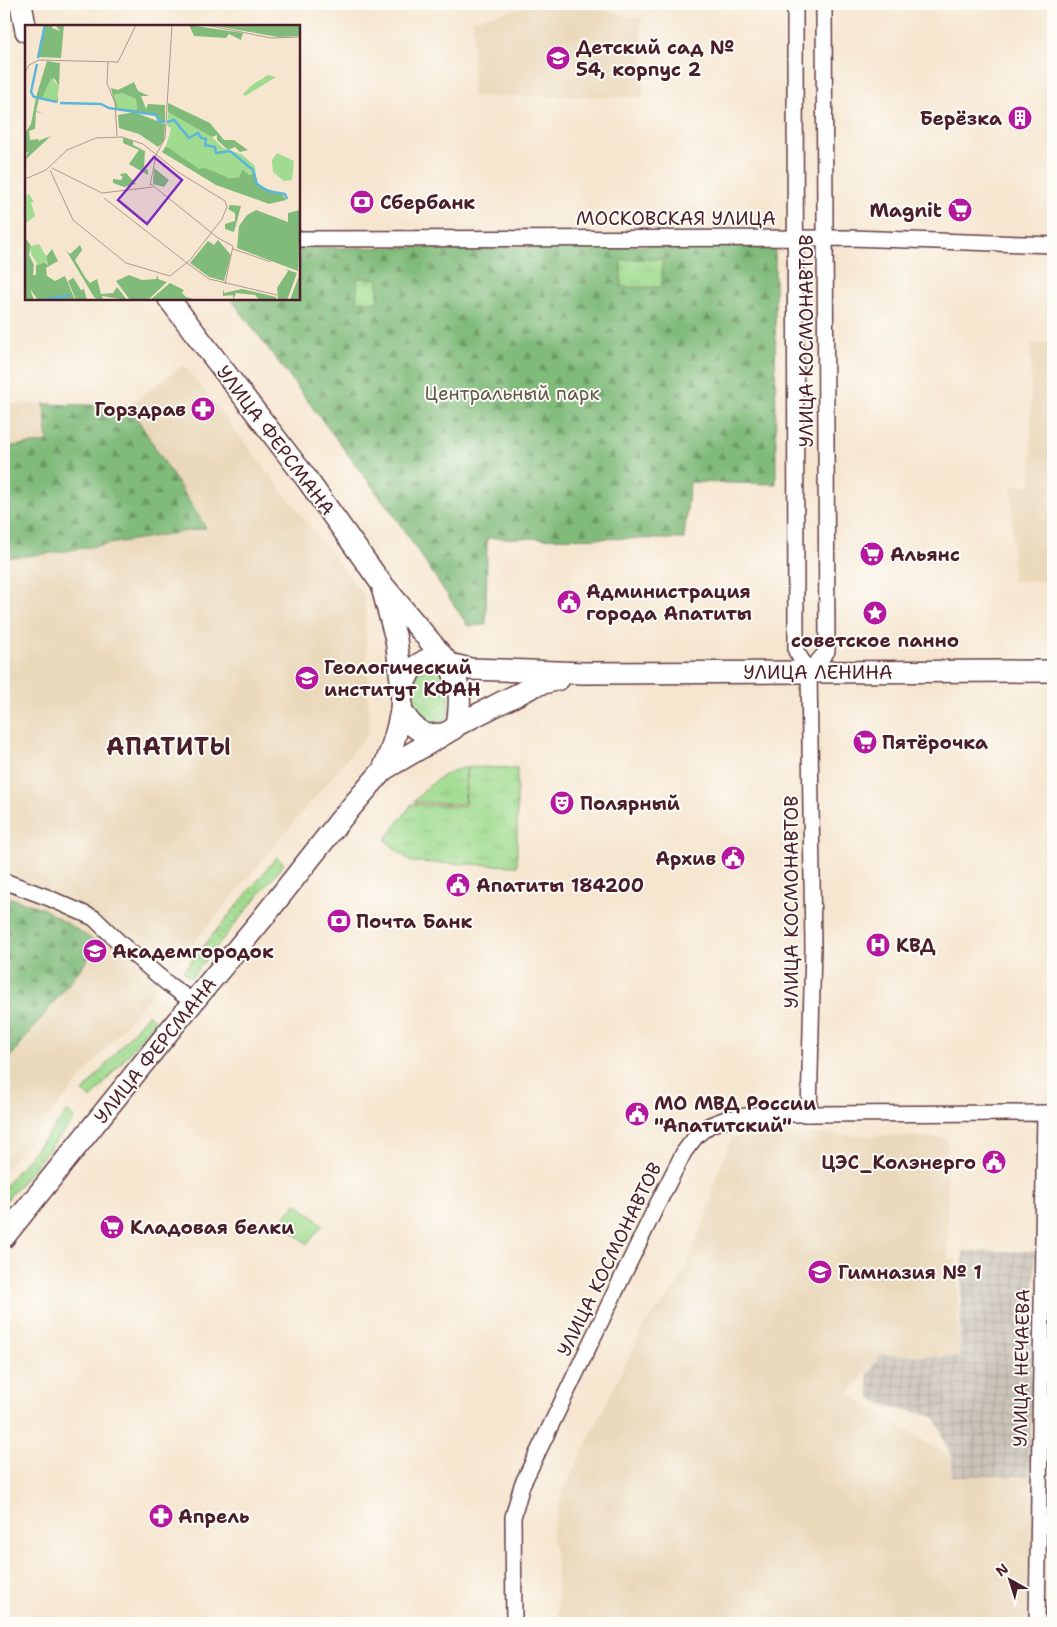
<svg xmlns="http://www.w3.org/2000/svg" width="1057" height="1627" viewBox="0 0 1057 1627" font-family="'Shantell Sans',sans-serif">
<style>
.built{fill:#ead8ba}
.industrial{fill:url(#industrial-grid)}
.grass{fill:url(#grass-dots);stroke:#757d5d}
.forest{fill:url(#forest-firs);stroke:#656d52}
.park{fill:url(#park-tufts);stroke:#757d5d}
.pitch{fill:#a0db8f;stroke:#757d5d}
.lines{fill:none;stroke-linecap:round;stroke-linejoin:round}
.street-casing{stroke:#643d44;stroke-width:18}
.secondary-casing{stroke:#643d44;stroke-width:24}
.street{stroke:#fff;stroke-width:15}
.secondary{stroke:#fff;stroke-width:21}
.labels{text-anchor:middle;stroke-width:4;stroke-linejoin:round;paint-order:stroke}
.poi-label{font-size:19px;font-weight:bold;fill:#4a1f2b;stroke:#fdfcf7;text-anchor:start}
.street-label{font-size:19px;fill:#4a1f2b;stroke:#fdfcf7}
.park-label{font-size:19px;fill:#645749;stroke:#fdfcf7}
.district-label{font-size:24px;font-weight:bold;letter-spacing:1px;fill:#4a1f2b;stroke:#fdfcf7}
.inset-river{fill:none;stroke:#5cb5da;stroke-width:2.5}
.inset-road{fill:none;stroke:#b1968e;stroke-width:1}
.view{fill:#7b2cbf;fill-opacity:0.15;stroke:#7b2cbf;stroke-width:2.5}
.inset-edge{fill:none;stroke:#4a1f2b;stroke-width:2.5}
</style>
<defs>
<pattern id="industrial-grid" width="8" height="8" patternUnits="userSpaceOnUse" patternTransform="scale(1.25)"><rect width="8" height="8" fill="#cac3b8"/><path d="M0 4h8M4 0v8" fill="none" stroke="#afa79e"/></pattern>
<pattern id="grass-dots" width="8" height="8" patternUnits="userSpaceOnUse" patternTransform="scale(1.25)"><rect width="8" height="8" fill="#a0db8f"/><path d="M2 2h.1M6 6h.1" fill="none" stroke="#8bbc7c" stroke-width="1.8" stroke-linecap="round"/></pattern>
<pattern id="forest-firs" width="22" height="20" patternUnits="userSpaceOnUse" patternTransform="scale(1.25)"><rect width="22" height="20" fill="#80bb7a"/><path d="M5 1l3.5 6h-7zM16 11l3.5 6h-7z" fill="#6b9764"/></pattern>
<pattern id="park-tufts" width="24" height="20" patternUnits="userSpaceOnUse" patternTransform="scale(1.25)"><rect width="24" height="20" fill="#a0db8f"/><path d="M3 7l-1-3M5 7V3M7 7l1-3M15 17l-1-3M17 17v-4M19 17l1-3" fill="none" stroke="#8bbc7c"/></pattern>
</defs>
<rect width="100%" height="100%" fill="#fdfcf7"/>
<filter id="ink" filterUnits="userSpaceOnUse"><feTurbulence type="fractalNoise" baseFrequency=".02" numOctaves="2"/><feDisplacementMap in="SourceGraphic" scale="10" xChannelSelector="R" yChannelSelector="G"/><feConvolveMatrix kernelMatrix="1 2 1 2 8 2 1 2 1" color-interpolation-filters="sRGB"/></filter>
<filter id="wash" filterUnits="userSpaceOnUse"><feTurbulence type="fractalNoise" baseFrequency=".0096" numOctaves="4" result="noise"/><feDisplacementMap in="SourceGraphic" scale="20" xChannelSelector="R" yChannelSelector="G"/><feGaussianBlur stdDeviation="1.12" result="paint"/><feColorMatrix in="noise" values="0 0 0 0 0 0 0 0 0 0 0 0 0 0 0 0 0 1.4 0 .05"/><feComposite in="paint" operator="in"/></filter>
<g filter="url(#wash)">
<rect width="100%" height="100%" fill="#f6e6d0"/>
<g class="built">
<path d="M528 6H585L641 19 644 97 472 96 473 20Z"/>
<path d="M1031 343H1053V581H1013L1012 486 1031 485Z"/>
<path d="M184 365 365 597 369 732 4 1171V403L128 406Z"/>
<path d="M819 1134 947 1138 948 1259H957L959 1357 880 1355 848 1394 951 1458 1030 1476 1039 1472 1037 1623H558L557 1568 552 1534 563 1492 645 1324 678 1285 712 1202V1188L732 1137Z"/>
</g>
<path class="industrial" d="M963 1251H1035L1030 1476H952L951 1458 935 1417 882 1404 870 1398 867 1375 880 1355 959 1357Z"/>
<g class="grass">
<path d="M438 667 449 682V712L447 717 438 724 429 725C424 721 419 718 416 715 407 705 414 682 418 672Z"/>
<path d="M277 857 284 864 191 978 183 971Z"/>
<path d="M148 1014 156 1021 91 1099 83 1092Z"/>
<path d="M67 1112 75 1118 4 1203V1187Z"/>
</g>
<g class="forest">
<path d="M775 245 776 484 690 482 684 539 487 538 486 625 468 626 395 517 231 299H299V248Z"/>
<path d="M44 404 129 406 206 528 53 553 4 558V447L48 442Z"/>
<path d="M4 896 42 908 100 944 4 1065Z"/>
</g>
<g class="park">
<path d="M662 259V287H621V260Z"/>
<path d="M358 278 378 279V302L356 301Z"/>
<path d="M466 767 464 804 414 802C428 785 443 772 466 767Z"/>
<path d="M467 767 517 768V866L411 862 385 840 412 804 465 806Z"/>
</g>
<path class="pitch" d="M296 1203 323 1225 307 1244 281 1222Z"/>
</g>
<g filter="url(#ink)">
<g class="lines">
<defs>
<g id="street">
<path d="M299 239 850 238 1053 245"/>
<path d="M809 672 827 651 824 4"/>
<path d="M4 881 49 898 94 918 121 944 168 984 193 1002"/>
<path d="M809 1114 1053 1113"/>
<path d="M514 1623 513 1517 522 1485 656 1207 684 1152 697 1135 710 1125 726 1119 761 1114H809L813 946 809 672 796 651 795 4"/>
<path d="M1037 1623 1045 1113"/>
</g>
<g id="secondary">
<path d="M21 4 26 31"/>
<path d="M169 299 306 478 381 583 449 664C461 686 461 701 457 725"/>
<path d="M383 591 396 639 402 688"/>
<path d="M449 664 470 669 584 673 1053 671"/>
<path d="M401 711 412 725 425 735 444 734"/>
<path d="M383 770 453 729 457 725 536 685 559 679"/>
<path d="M4 1237 174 1025 262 919 341 819 383 770 391 750 397 729 401 711 402 688 411 669 426 660H444"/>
</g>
</defs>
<use href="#street" class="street-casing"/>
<use href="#secondary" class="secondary-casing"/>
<use href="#street" class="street"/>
<use href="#secondary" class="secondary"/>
</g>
</g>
<defs>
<symbol id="school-disc" viewBox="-11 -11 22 22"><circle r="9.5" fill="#b5179e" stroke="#fdfcf7"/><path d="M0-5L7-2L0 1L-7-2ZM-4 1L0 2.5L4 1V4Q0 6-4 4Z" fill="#fff"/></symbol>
<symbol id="building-disc" viewBox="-11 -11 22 22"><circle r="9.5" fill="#b5179e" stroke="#fdfcf7"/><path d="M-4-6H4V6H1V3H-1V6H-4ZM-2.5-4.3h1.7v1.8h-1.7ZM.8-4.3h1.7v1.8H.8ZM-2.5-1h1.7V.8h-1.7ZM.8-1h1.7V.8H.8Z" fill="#fff"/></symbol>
<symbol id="bank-disc" viewBox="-11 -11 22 22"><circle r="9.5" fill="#b5179e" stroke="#fdfcf7"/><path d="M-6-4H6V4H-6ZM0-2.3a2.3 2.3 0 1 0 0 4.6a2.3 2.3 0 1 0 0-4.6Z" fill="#fff"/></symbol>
<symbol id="supermarket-disc" viewBox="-11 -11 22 22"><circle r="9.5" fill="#b5179e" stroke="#fdfcf7"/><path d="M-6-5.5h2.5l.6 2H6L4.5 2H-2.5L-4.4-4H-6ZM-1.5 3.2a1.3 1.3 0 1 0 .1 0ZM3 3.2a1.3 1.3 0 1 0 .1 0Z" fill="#fff"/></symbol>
<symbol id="pharmacy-disc" viewBox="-11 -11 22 22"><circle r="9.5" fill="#b5179e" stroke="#fdfcf7"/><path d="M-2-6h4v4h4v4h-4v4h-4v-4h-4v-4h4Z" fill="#fff"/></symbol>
<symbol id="civic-disc" viewBox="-11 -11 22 22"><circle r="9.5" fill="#b5179e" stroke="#fdfcf7"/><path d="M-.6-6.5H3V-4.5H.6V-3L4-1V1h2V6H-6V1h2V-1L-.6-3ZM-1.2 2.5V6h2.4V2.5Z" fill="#fff"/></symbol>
<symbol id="sight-disc" viewBox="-11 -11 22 22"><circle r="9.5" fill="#b5179e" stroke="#fdfcf7"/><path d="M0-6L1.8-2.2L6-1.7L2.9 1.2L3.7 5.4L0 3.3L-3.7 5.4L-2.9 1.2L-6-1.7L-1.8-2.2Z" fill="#fff"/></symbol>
<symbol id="university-disc" viewBox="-11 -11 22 22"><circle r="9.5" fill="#b5179e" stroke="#fdfcf7"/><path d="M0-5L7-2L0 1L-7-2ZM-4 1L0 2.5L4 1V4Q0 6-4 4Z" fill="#fff"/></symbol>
<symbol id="theatre-disc" viewBox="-11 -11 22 22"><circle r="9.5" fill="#b5179e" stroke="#fdfcf7"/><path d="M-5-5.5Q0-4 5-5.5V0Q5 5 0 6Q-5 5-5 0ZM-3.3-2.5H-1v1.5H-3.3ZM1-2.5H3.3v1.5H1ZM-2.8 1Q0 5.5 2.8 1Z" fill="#fff"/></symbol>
<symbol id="hospital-disc" viewBox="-11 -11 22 22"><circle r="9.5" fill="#b5179e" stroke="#fdfcf7"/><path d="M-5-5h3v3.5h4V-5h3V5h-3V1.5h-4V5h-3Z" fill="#fff"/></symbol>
</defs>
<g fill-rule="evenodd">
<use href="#school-disc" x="544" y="44" width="28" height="28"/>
<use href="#building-disc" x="1006" y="104" width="28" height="28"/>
<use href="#bank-disc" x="348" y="188" width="28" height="28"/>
<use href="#supermarket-disc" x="946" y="196" width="28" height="28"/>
<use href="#pharmacy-disc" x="189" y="395" width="28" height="28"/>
<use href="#supermarket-disc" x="858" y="540" width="28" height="28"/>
<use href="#civic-disc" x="555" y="588" width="28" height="28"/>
<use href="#sight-disc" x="861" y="599" width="28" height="28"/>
<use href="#university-disc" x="293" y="664" width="28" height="28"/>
<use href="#supermarket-disc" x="851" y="728" width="28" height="28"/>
<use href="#theatre-disc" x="548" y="789" width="28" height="28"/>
<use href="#civic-disc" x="719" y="844" width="28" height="28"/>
<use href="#civic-disc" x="444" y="871" width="28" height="28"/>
<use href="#bank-disc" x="325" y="907" width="28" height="28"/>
<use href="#hospital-disc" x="864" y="931" width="28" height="28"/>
<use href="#university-disc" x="81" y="937" width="28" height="28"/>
<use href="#civic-disc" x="623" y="1100" width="28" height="28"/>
<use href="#civic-disc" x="980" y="1148" width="28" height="28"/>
<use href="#supermarket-disc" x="98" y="1213" width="28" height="28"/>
<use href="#school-disc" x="806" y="1258" width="28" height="28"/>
<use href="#pharmacy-disc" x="147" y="1502" width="28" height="28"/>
</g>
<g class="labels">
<g class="poi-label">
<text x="576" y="54">Детский сад №<tspan x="576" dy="22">54, корпус 2</tspan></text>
<text x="1002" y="125" text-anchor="end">Берёзка</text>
<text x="380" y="209">Сбербанк</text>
<text x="942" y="217" text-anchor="end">Magnit</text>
<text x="186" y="416" text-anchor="end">Горздрав</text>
<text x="890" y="561">Альянс</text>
<text x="586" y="598">Администрация<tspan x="586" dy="22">города Апатиты</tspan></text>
<text x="875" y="647" text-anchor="middle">советское панно</text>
<text x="324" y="674">Геологический<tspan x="324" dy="22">институт КФАН</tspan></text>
<text x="882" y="749">Пятёрочка</text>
<text x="580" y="810">Полярный</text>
<text x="716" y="865" text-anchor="end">Архив</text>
<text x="476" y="892">Апатиты 184200</text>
<text x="356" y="928">Почта Банк</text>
<text x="896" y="952">КВД</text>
<text x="112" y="958">Академгородок</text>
<text x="654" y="1110">МО МВД России<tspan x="654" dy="22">"Апатитский"</tspan></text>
<text x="976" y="1169" text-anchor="end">ЦЭС_Колэнерго</text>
<text x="130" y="1234">Кладовая белки</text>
<text x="838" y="1279">Гимназия № 1</text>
<text x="178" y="1523">Апрель</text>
</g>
<g class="street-label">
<text x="676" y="225">МОСКОВСКАЯ УЛИЦА</text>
<text transform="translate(806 341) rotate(-90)" y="7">УЛИЦА КОСМОНАВТОВ</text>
<text transform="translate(276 440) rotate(53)" y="7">УЛИЦА ФЕРСМАНА</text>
<text x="818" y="679">УЛИЦА ЛЕНИНА</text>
<text transform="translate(791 902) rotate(-90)" y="7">УЛИЦА КОСМОНАВТОВ</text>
<text transform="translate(155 1050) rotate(-51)" y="7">УЛИЦА ФЕРСМАНА</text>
<text transform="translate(609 1259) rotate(-64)" y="7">УЛИЦА КОСМОНАВТОВ</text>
<text transform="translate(1021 1368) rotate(-89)" y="7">УЛИЦА НЕЧАЕВА</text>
</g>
<g class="park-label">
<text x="512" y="400">Центральный парк</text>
</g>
<g class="district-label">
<text x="169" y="755">АПАТИТЫ</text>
</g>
</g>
<g transform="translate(25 25)">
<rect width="275" height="275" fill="#f6e6d0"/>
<path d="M97 68 111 74 112 85 93 83 89 70ZM252 128 269 136 267 155 259 156 248 147 247 135ZM4 169 9 177H6L10 191 0 199V171Z" fill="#a0db8f"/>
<path d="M19 0H28L27 3 35 6 31 1 39 0 36 33 12 32ZM164 0 218 8 216 15 204 9 201 13 169 11ZM185 0H275V11L253 12ZM22 36 35 38 34 61 29 53 18 72 32 75 33 68V77L11 72ZM109 57 113 66 124 71H116L121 84 123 79 140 80V96H135L132 90 91 84 86 63 93 65ZM97 68 111 74 112 85 93 83 89 70ZM11 73 14 74 11 86 18 88 11 87 10 104 4 106 5 115 14 114 13 116 26 111 0 135 3 127 0 128V108L6 99ZM143 78 185 98 199 115H209L223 125 215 127 210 122 203 125 192 115V110L187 112 164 102 143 87ZM109 87 140 99 139 116 133 122 114 109 94 103 93 90ZM98 113 108 116V120L120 126 119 143 123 145V150L104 139 114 125 98 118ZM141 121 204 153 214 152 217 144 225 150 228 146 232 160 258 170 261 175 244 179 191 160 137 127ZM129 143 144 155 139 162 128 159ZM98 146 96 149 101 148 111 159 99 162 88 158V154L96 155 98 152 95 150ZM205 180 216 181 209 207 200 204V199L210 196V188L203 184ZM231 185 263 197V188L275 185 273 246 212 223 214 201 222 190ZM0 212 6 221 4 230 9 240 8 250H11V240L19 237 23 240 21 232 27 224 33 236 21 243 22 251 30 256 40 251 50 275H13L5 264 9 275H0ZM193 215 206 230 199 256 184 252 165 238 183 216 189 220ZM55 220 57 225 50 235 60 252 65 258 72 254 76 269 88 268 92 262 102 275 77 271 78 274 74 275 69 272 41 225 45 229ZM260 244 272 248 262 275H253L252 263 263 246ZM275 248V275H265ZM46 249 56 265 59 264 62 275H51L43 256 48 253ZM104 250 117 255 131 254 133 250V254L142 257 123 275H105L91 256ZM145 258 159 265 157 268 161 272 172 275H125ZM198 264 199 268 217 264 251 272V275H235L230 270 211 268 208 275V270L198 271Z" fill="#80bb7a" fill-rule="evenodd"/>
<path d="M26 53 34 61 32 76 17 73ZM143 87 187 112 198 123 216 129 230 141 231 154 228 147 226 150 217 144 214 152 204 153 180 143 174 144 141 121 146 104 142 100Z" fill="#a0db8f"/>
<path d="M243 50 251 52 220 71 218 69 227 60Z" fill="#a0db8f"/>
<path d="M14 219 21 231 22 240 19 237 13 240 6 229V221Z" fill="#a0db8f"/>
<path class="inset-river" d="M13 33 20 0M12 39 6 67 9 72 32 77M35 78 76 79 84 83 131 90 134 96 140 97M142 97 149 95 164 113 173 108 176 113 181 114 180 120 190 122 191 128 205 126 228 145 232 159 243 166 260 169 262 174M17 275 45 270"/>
<path class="inset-road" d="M181 0 246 13 275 12M83 37 82 58 90 78 92 111M0 48 4 40 14 35 93 37 111 0M131 130 140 113 147 0M27 143 77 168 128 162M0 154 21 145 42 125 71 113 97 112 118 119 153 147 200 176 202 182 197 194 165 235 145 251 101 238 48 195 25 145M126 159 193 213 208 221 200 259M125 161 131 130M79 173 162 238M208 224 246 237M162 238 184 254 252 270"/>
<path class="view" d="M129 132 157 155 122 199 93 175Z"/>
<rect width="275" height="275" class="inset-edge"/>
</g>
<rect width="1057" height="1627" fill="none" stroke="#fdfcf7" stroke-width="20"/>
<g transform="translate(1010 1580) rotate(321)" stroke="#fdfcf7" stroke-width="4" paint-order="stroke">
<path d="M0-4L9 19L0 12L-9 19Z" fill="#4a1f2b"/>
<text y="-8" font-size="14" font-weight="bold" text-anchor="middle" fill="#4a1f2b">N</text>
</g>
</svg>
